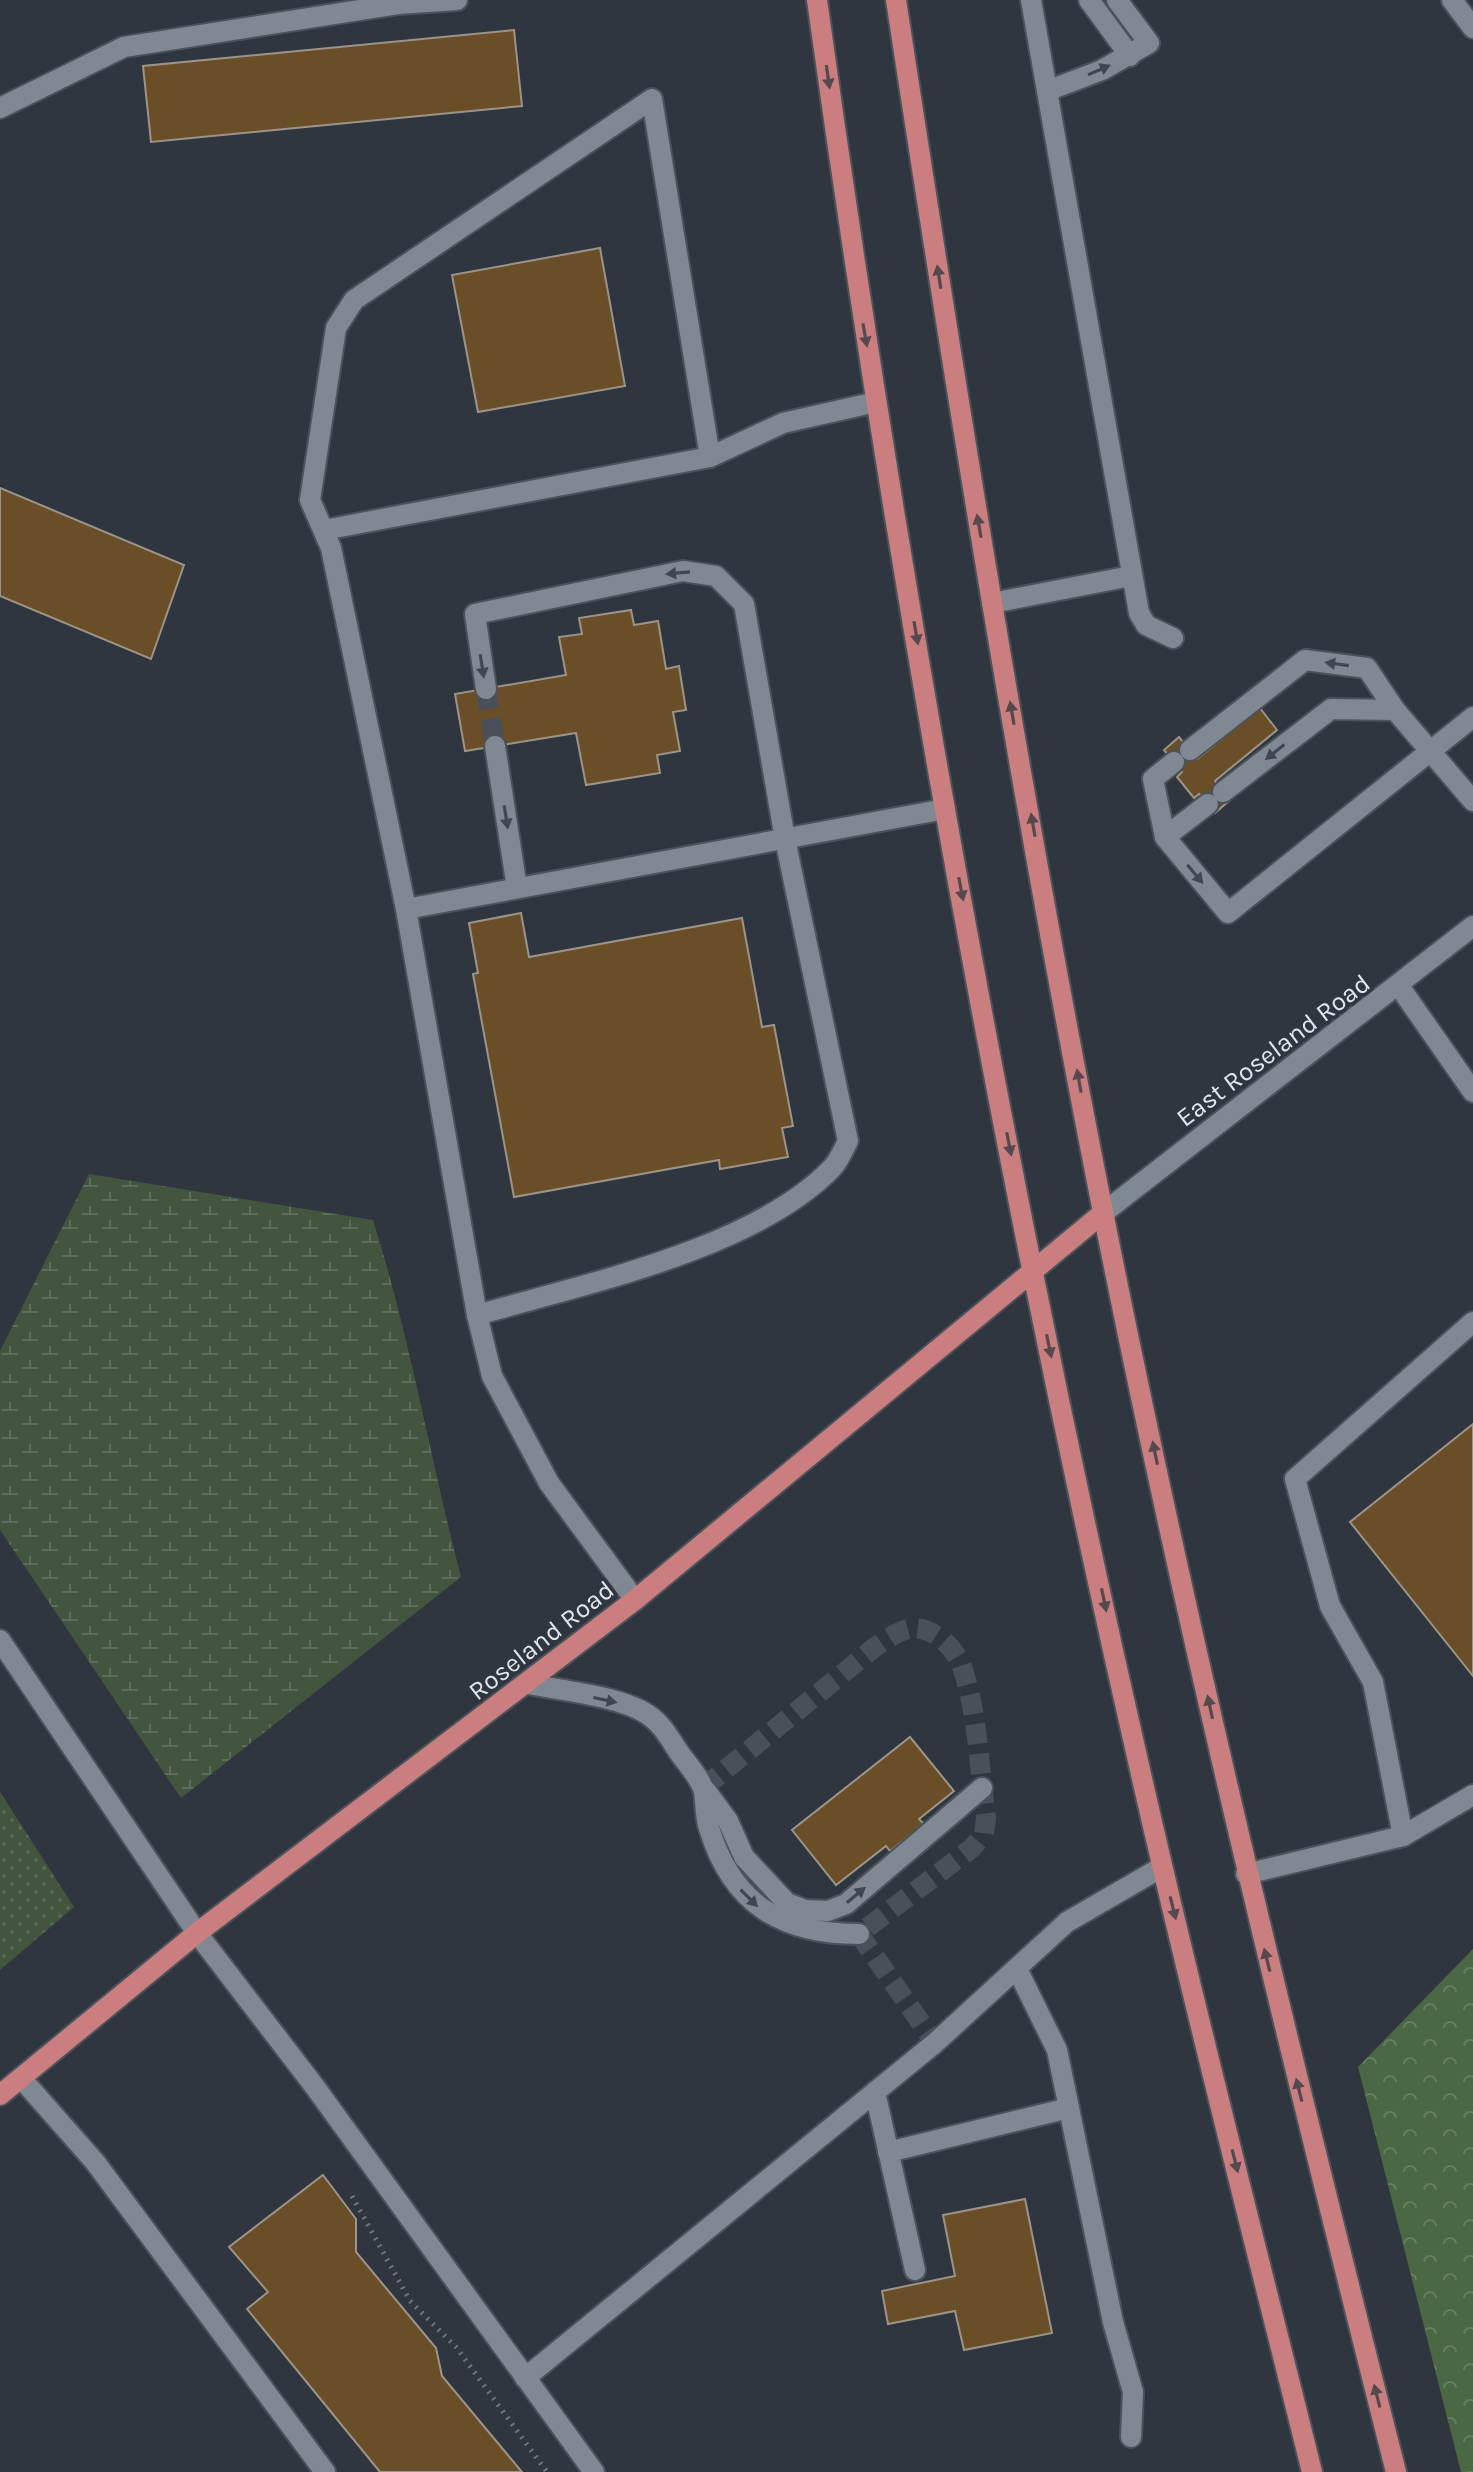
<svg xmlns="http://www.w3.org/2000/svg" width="1473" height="2472" viewBox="0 0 1473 2472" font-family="Karla,sans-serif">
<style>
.grass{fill:url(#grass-dots)}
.forest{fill:url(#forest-crowns)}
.wetland{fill:url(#wetland-marsh)}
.building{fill:#6a4e28;stroke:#9c9489;stroke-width:2}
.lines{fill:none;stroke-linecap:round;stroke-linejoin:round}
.minor-tunnel{stroke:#4a5059;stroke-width:20;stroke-dasharray:20 10;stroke-linecap:butt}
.minor-casing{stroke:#4c5259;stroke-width:24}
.major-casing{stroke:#4c5259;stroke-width:24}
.path{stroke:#6e747c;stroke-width:5;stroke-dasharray:2 6;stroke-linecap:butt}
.minor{stroke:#808993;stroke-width:20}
.major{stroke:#ca7e7f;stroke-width:20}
.oneway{fill:#3f4750}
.oneway2{fill:#56484f}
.labels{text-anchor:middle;stroke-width:7;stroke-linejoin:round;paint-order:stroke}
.street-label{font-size:26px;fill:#e1e6ec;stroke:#2f363f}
</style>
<defs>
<pattern id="grass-dots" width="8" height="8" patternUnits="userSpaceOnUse" patternTransform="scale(2)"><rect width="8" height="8" fill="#43553f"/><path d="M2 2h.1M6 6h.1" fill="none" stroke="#5e6d5b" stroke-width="1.8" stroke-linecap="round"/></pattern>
<pattern id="forest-crowns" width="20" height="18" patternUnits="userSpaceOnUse" patternTransform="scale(2)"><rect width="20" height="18" fill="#4a6844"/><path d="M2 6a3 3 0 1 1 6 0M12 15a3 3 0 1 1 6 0" fill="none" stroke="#647e5f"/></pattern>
<pattern id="wetland-marsh" width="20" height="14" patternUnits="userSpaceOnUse" patternTransform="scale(2)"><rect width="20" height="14" fill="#43553f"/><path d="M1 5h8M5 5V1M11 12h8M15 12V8" fill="none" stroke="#5e6d5b"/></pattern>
</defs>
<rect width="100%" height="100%" fill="#2f363f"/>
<path class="grass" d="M0 1792 74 1907 0 1970Z"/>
<path class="forest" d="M1473 1949V2472H1461L1358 2067Z"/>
<path class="wetland" d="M89 1174 373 1220C410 1337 430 1458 461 1577L181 1798 0 1530V1351Z"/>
<g class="building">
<path d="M514 30 522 106 151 142 143 66Z"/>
<path d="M600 248 625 386 478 412 452 275Z"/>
<path d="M0 488 184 565 151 659 0 596Z"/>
<path d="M631 610 634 625 658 621 666 669 679 666 686 710 673 712 680 751 657 755 660 773 586 785 576 733 465 751 455 694 566 675 559 637 582 634 579 618Z"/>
<path d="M1260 708 1277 730 1215 781 1230 800 1215 813 1199 794 1194 798 1177 777 1182 772 1164 750 1179 737 1197 759Z"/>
<path d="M521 913 529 957 742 918 762 1027 774 1025 793 1126 782 1128 788 1157 720 1169 719 1160 514 1197 473 974 478 973 469 923Z"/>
<path d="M1473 1424V1676L1350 1522Z"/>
<path d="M910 1737 954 1791 919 1819 924 1824 890 1851 886 1846 836 1885 792 1830Z"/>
<path d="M323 2175 356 2219V2252L436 2348 442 2376 522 2472H380L247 2309 268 2292 229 2247Z"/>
<path d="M1025 2199 1052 2333 964 2350 955 2311 888 2324 882 2291 955 2276 943 2215Z"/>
</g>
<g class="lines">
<g class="minor-tunnel">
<path d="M486 689 495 746"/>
<path d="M703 1788 875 1647C886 1640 900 1629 914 1628 933 1628 954 1647 961 1664 978 1711 979 1768 986 1818L984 1834 972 1848 859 1934 935 2043"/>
</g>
<defs>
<g id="minor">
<path d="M1031 0 1139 613 1146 625 1173 638"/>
<path d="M1089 0 1130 56"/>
<path d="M1452 0 1473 28"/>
<path d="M1047 91 1102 70 1149 43 1117 0"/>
<path d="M0 108 124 47 398 4 457 0"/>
<path d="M324 530 710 457 783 423 876 402"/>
<path d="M992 603 1131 576"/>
<path d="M495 746 517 888"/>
<path d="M1190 750 1305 660 1367 668 1395 710 1473 801"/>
<path d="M1174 762 1153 779 1165 837 1228 913 1473 717"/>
<path d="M1223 792 1331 709 1395 710"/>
<path d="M1165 837 1208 804"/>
<path d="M406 909 945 809"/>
<path d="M1399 986 1473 1092"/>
<path d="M1103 1213 1473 926"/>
<path d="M477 1315C584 1284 754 1249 832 1168 839 1161 843 1150 848 1141L785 839 744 604 716 576 683 571 475 614 486 689"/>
<path d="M635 1600 549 1483 492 1376 477 1315 406 909 331 548 310 500 336 328 354 300 652 99 710 457"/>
<path d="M0 1640 197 1933 315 2087 594 2472"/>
<path d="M529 1684C563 1691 619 1696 647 1714 661 1723 669 1737 678 1751 686 1763 701 1778 704 1792 706 1804 705 1817 709 1828 732 1904 782 1934 859 1934"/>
<path d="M706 1791 728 1821 744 1857 787 1903 805 1910 828 1911 846 1904 982 1788"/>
<path d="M1403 1836 1373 1682 1330 1606 1295 1479 1473 1322"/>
<path d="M1246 1874 1403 1836 1473 1795"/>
<path d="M1017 1969 1057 2050 1113 2322 1133 2392 1131 2437"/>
<path d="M21 2078 95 2162 325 2472"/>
<path d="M875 2092 915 2270"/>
<path d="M888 2152 1069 2108"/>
<path d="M525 2378 935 2043 1067 1922 1162 1867"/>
</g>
<g id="major">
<path d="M817 0C904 627 1018 1252 1163 1869 1210 2070 1262 2271 1312 2472"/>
<path d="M896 0C958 405 1023 810 1103 1212 1187 1635 1290 2054 1396 2472"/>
<path d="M0 2095 197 1933 635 1600 1103 1213"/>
</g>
</defs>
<use href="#minor" class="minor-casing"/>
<use href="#major" class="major-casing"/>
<path class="path" d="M352 2196 410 2301 456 2347 547 2472"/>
<use href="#minor" class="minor"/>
<use href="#major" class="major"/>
</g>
<defs><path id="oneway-solid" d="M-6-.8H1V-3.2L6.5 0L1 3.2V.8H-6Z" transform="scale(2)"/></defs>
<g class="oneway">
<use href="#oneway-solid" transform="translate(1099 70) rotate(-24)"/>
<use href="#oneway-solid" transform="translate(678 573) rotate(175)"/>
<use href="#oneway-solid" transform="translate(1337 664) rotate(-172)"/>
<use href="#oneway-solid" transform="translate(482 666) rotate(81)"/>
<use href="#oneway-solid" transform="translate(1275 752) rotate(142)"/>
<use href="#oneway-solid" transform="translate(506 817) rotate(81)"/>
<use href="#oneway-solid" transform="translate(1195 874) rotate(50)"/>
<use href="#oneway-solid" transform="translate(605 1700) rotate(12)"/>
<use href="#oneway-solid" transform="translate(856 1895) rotate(-40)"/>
<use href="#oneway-solid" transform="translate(749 1898) rotate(45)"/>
</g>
<g class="oneway2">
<use href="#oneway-solid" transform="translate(828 77) rotate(82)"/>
<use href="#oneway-solid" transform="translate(939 277) rotate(-99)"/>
<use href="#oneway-solid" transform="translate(865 335) rotate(80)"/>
<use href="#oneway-solid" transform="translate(979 526) rotate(-100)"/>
<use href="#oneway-solid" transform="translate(916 633) rotate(80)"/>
<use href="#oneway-solid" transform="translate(1012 713) rotate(-100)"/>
<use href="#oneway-solid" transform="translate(1033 825) rotate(-100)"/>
<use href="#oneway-solid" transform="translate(961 889) rotate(79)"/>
<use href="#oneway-solid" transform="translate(1079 1081) rotate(-100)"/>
<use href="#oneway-solid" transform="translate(1009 1144) rotate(79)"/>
<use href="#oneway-solid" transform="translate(1049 1346) rotate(78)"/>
<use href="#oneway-solid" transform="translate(1155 1453) rotate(-102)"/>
<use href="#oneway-solid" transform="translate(1104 1600) rotate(78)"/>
<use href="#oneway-solid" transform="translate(1210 1707) rotate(-102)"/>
<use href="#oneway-solid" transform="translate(1173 1908) rotate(76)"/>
<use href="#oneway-solid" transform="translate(1267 1960) rotate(-104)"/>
<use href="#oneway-solid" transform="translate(1299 2090) rotate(-104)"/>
<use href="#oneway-solid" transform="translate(1235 2161) rotate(76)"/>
<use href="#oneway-solid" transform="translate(1377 2396) rotate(-104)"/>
</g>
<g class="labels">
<g class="street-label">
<text transform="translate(1273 1050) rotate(-37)" y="9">East Roseland Road</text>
<text transform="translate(541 1640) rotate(-38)" y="9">Roseland Road</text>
</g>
</g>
</svg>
